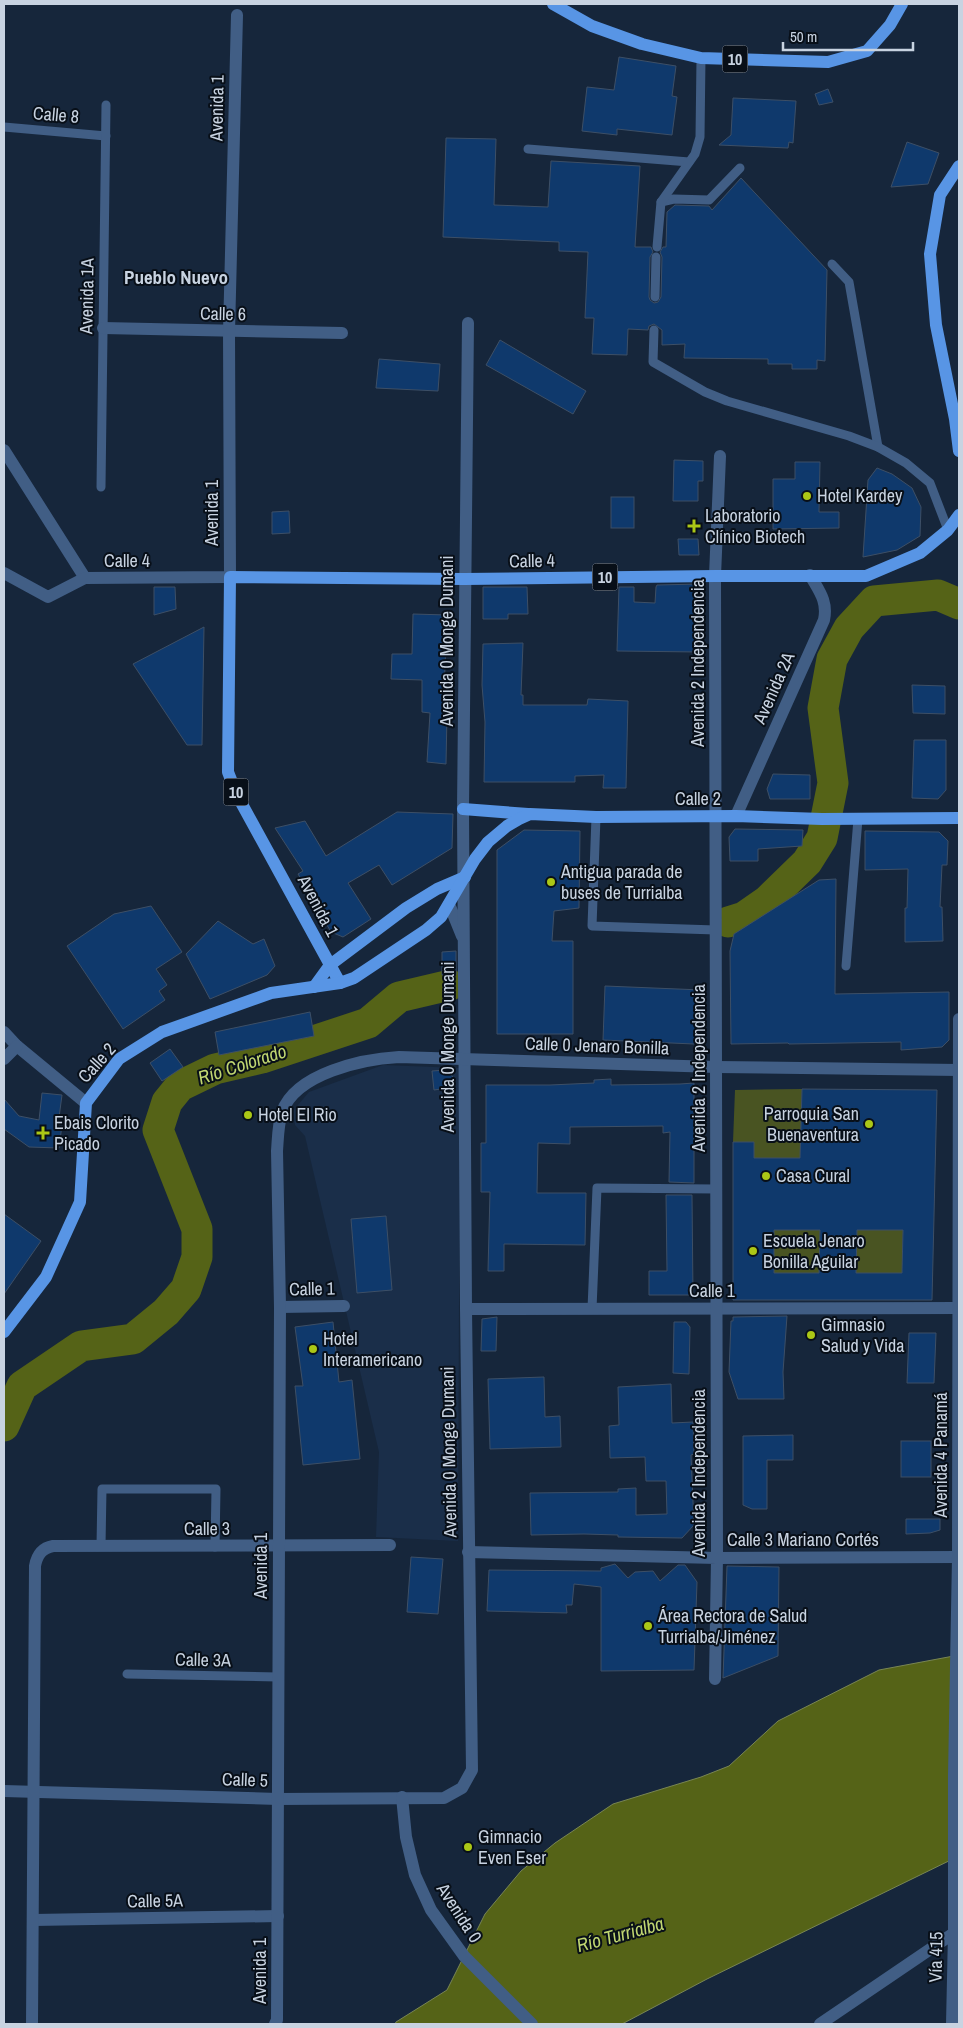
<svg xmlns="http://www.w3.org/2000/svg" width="963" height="2028" viewBox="0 0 963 2028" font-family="'Archivo Narrow',sans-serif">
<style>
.built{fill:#1a2e49}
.green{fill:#495422}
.water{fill:#556317;stroke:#788554}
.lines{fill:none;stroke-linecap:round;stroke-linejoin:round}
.river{stroke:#556317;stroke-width:31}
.building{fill:#0f396c;stroke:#3d4f66;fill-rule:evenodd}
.service{stroke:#415e85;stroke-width:9}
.minor{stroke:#415e85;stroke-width:12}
.tertiary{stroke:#415e85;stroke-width:12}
.primary{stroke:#5895e5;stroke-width:12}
.poi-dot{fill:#abc716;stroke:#080f18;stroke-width:2}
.labels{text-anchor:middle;stroke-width:4;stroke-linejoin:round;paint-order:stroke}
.shield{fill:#080f18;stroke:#8e98a5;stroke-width:1}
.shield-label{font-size:16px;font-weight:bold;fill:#c8d3e1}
.street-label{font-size:18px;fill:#c8d3e1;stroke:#080f18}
.poi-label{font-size:18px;fill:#c8d3e1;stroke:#080f18;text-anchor:start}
.neighbourhood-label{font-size:19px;font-weight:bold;fill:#c8d3e1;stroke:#080f18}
.water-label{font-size:19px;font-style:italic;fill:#c0d671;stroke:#080f18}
</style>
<rect width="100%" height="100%" fill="#16263b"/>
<path class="built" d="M383 1065 460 1068 458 1541 376 1537 379 1452 305 1136 295 1125 293 1111 309 1092Z"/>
<g class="green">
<path d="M802 1089 800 1158H754L733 1142 735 1090Z"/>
<path d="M774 1230H820L819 1273H774Z"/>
<path d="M857 1230H903L902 1273H856Z"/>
</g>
<path class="water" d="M959 1655V1856L707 1979 622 2024H395L396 2022 447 1990 485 1914 521 1871 555 1843 613 1804 701 1777 729 1766 778 1721 879 1670Z"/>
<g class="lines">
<g class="river">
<path d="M728 922 744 917 767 901 807 862 822 838 833 783 823 708 832 659 849 628 874 601 938 595 959 604"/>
<path d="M4 1426 22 1386 81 1346 133 1339 166 1312 186 1289 197 1257V1229L158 1130 167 1102 180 1086 215 1069 262 1058 368 1023 399 997 450 985"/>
</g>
</g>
<g class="building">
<path d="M619 57 676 66 672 96 677 97 672 135 617 129V135L582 131 587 87 614 90Z"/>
<path d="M828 89 833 102 819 105 815 94Z"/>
<path d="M733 98 796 101 793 143 789 142 788 148 719 145 731 135Z"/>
<path d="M446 138 496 139 494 205 548 207 551 161 640 166 635 247H651L653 252 650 257 649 297 650 300 654 303 658 302 661 297 662 257 660 252 663 247H666L667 212 675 205 709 206 712 210 741 178 827 270 825 361 817 360V369H792V364H768V359L684 358 685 344 662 345V330L654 324 649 326 648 330 628 329 627 355 592 354 594 318H585L588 252 559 251V242L443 237Z"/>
<path d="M907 142 939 153 928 184 891 187Z"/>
<path d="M500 340 586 391 573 414 486 365Z"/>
<path d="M379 359 440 364 438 391 376 388Z"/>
<path d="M674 460 703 461V481H698V501H673Z"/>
<path d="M795 462H820L819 512H839V528L773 529V479H795Z"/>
<path d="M877 468 892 474 912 488 921 507 920 536 897 550 863 557 868 480Z"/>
<rect x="611" y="497" width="23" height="31"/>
<path d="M289 511 290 533 272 534V512Z"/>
<path d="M678 539H698L699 555H679Z"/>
<path d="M700 584 698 652 617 651 619 587H634V602L655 603 656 587 657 585Z"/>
<path d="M154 587H175L176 609 154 615Z"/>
<path d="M483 587H527L528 614H508V619H483Z"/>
<path d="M413 614 447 615 444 692 453 693V715L447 714 446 764 427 762 430 713 422 712V680L391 679 392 654H412Z"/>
<path d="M204 627 202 745H187L133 664Z"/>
<path d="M523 643 521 695H523V705H587L588 699 628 701 626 788H603L604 775 575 776V782H484L485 722 482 685 483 644Z"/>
<path d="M912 685 945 686V714L913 713Z"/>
<path d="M914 740H946V790L938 799 912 798Z"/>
<path d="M773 774 810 775V799H770L767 789Z"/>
<path d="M397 812 453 814 452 848 392 885 379 865 348 883 371 919 343 937 331 932 298 874 303 871 275 828 305 821 326 856Z"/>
<path d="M735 829 803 830 802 846 758 849V861H730L729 837Z"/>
<path d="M524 830 580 831 579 908 554 911 552 941H573V1034H497V850Z"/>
<path d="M865 831 939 832 948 841 947 865H942L940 907H942L943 941 905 942V908H907L908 869 865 870Z"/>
<path d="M836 879 835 994 949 992V1040L942 1047 901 1050V1042L789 1044 788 1043 731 1044 730 951 734 934 819 880Z"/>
<path d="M151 906 182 952 156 969 167 985 159 991 165 1000 123 1029 67 946 114 914Z"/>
<path d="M218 921 253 944 264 939 275 966 267 975 210 999 186 954Z"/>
<path d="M456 951V975H442V952Z"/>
<path d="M605 986 702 990 700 1039 694 1044 603 1040Z"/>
<path d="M310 1012 314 1036 219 1055 215 1032Z"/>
<path d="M170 1049 183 1067 162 1081 150 1063Z"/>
<path d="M445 1070 453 1077 454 1087 434 1090 432 1071Z"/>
<path d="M611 1079V1085L680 1084 694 1083V1183L669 1182 670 1132 663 1133V1126L570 1127V1144L538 1143 537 1193H586L585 1245 504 1244V1271H488L490 1192H481V1143H486V1085H550L594 1083V1080Z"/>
<path d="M802 1089 937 1090 932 1300H733V1142H754V1158H800ZM774 1230H820L819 1273H774ZM857 1230H903L902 1273H856Z"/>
<path d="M42 1093 62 1095 58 1125H62L59 1148 29 1147 4 1129V1099L19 1116 39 1120Z"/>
<path d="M666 1195H692L693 1295H649V1271H667Z"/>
<path d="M4 1214 41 1241 4 1294Z"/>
<path d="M386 1216 392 1290 357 1293 351 1219Z"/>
<path d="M787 1316 783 1372 784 1399H738L729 1372 731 1321H733V1317Z"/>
<path d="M497 1317 496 1351H481L482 1319Z"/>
<path d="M333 1322 339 1382 352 1380 360 1459 303 1465 295 1386H303L295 1327Z"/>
<path d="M674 1322H686L690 1327 689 1374 673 1373Z"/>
<path d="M909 1333H936L934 1383H907Z"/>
<path d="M544 1377 545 1417 560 1416 561 1447 490 1449 488 1379Z"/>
<path d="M671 1384 672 1423 693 1422 694 1454 691 1455 694 1525 682 1538 618 1537V1535L584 1534 531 1535 530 1493 618 1492V1489L636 1488V1515L667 1514 666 1481H646L645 1457 610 1458 609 1426 619 1425 618 1387Z"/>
<path d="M793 1435V1460H767V1509H752L743 1505V1436Z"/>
<rect x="901" y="1441" width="30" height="36"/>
<path d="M906 1519H940V1530L930 1533 906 1534Z"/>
<path d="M411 1557 443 1559 438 1614 407 1612Z"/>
<path d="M615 1564 628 1578 635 1572 653 1571 660 1581 678 1565H685L697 1582 694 1670 601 1671V1587L574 1584 572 1605H566L567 1613 487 1611 489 1570 601 1571V1568Z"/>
<path d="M727 1566 779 1567 778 1656 723 1678Z"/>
</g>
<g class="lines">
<g class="service">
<path d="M4 127 106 136"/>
<path d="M528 149 689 162"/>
<path d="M661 202 674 199 709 200 740 168"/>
<path d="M657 247 661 202 695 154 700 137 701 58"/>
<path d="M832 264 849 282 878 447"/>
<path d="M655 297 656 257"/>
<path d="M654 330 653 362 705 392 727 401 849 436 878 447 906 463 930 483 948 530"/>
<path d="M101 487 106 105"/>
<path d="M596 817 592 926 716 930"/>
<path d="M846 966 858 819"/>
<path d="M592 1309 597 1188 716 1189"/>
<path d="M101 1546 102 1489H216L215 1547"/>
<path d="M127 1674 278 1677"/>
</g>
<g class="minor">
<path d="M103 328 342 333"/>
<path d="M4 450 85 578"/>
<path d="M4 573 48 597 85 578 230 577 229 332 237 15"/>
<path d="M715 576 720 456"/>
<path d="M736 816 824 620C828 601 819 591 810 575"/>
<path d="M449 904 462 936"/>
<path d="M4 1032 17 1046 86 1103"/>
<path d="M4 1059 17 1046"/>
<path d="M280 1307 344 1306"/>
<path d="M466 1309 959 1308"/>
<path d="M468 1552 717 1558 715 1679"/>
<path d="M4 1791 278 1799 444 1798 462 1788 472 1770 466 1309 463 809 468 323"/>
<path d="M402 1797 406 1837 415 1875 431 1910 464 1956 532 2024"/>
<path d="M33 1920 278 1916"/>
<path d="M32 2024 35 1566C37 1555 42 1548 53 1546L390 1545"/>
<path d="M275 2024 277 2020 280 1307 277 1151C278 1138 278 1124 282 1112 296 1073 363 1059 399 1057L716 1067 959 1070"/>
<path d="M820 2024 954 1933 959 1932"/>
</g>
<g class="tertiary">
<path d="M715 576 717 1558 958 1557"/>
<path d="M952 2024 954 1933V1775L958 1557 959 1019"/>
</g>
<g class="primary">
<path d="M553 4 592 26 642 44 701 58 828 62 867 51 890 25 902 4"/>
<path d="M959 166 940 195 930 254 936 325 955 419 959 451"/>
<path d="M463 809 528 814"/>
<path d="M340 983 237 795 228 772 230 577 464 579 715 576H866L920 553 948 530 959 515"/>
<path d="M314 987 330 965 406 908 437 889 465 877"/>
<path d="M4 1332 46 1277 80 1202 86 1103 119 1059 162 1032 271 993 340 983 354 978 426 930 441 917 475 859 488 842 507 826 519 819 530 814 596 817 736 816 822 819 959 818"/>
</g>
</g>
<g class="poi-dot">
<circle cx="807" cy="496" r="5"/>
<path d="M691.5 518.5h5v5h5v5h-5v5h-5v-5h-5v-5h5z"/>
<circle cx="551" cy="882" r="5"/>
<circle cx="248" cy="1115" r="5"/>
<circle cx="869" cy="1124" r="5"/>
<path d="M40.5 1125.5h5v5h5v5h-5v5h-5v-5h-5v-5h5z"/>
<circle cx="766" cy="1176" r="5"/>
<circle cx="753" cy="1251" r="5"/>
<circle cx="811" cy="1335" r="5"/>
<circle cx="313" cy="1349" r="5"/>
<circle cx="648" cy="1626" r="5"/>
<circle cx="468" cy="1847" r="5"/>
</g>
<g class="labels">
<g class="shield">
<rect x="722.5" y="45.5" width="25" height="27" rx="4"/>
<rect x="592.5" y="563.5" width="25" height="27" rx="4"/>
<rect x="223.5" y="778.5" width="25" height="27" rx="4"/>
</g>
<g class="shield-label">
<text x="735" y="65">10</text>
<text x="605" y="583">10</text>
<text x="236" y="798">10</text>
</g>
<g class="street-label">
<text transform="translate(217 108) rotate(-89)" y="6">Avenida 1</text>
<text transform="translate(56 115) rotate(5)" y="6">Calle 8</text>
<text transform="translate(87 296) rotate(-89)" y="6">Avenida 1A</text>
<text transform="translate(223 314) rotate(1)" y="6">Calle 6</text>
<text transform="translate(212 513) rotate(-90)" y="6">Avenida 1</text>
<text x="127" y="567">Calle 4</text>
<text transform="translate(532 561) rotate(-1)" y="6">Calle 4</text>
<text transform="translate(447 641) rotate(-90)" y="6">Avenida 0 Monge Dumani</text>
<text transform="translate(698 663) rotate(-90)" y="6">Avenida 2 Independencia</text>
<text transform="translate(774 688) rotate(-66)" y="6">Avenida 2A</text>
<text x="698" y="805">Calle 2</text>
<text transform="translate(318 906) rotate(62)" y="6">Avenida 1</text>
<text transform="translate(597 1046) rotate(2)" y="6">Calle 0 Jenaro Bonilla</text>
<text transform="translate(448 1047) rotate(-90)" y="6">Avenida 0 Monge Dumani</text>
<text transform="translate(97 1063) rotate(-48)" y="6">Calle 2</text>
<text transform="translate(699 1068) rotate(-90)" y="6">Avenida 2 Independencia</text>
<text transform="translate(312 1289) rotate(-1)" y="6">Calle 1</text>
<text x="712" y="1297">Calle 1</text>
<text transform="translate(449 1452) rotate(-91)" y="6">Avenida 0 Monge Dumani</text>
<text transform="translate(941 1455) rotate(-90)" y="6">Avenida 4 Panamá</text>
<text transform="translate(699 1473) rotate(-90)" y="6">Avenida 2 Independencia</text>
<text x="207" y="1535">Calle 3</text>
<text x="803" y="1546">Calle 3 Mariano Cortés</text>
<text transform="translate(261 1566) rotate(-90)" y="6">Avenida 1</text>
<text transform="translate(203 1660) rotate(1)" y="6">Calle 3A</text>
<text transform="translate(245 1780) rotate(2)" y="6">Calle 5</text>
<text transform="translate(155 1901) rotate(-1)" y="6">Calle 5A</text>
<text transform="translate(459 1913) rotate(57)" y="6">Avenida 0</text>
<text transform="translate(936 1957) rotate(-89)" y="6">Vía 415</text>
<text transform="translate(260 1971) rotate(-90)" y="6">Avenida 1</text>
</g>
<g class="poi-label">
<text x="817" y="502">Hotel Kardey</text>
<text x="705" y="522">Laboratorio<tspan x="705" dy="21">Clínico Biotech</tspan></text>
<text x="561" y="878">Antigua parada de<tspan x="561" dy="21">buses de Turrialba</tspan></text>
<text x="859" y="1120" text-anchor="end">Parroquia San<tspan x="859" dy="21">Buenaventura</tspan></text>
<text x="258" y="1121">Hotel El Rio</text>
<text x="54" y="1129">Ebais Clorito<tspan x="54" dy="21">Picado</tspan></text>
<text x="776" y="1182">Casa Cural</text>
<text x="763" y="1247">Escuela Jenaro<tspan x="763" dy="21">Bonilla Aguilar</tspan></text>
<text x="821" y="1331">Gimnasio<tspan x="821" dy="21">Salud y Vida</tspan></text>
<text x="323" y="1345">Hotel<tspan x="323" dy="21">Interamericano</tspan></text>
<text x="658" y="1622">Área Rectora de Salud<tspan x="658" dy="21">Turrialba/Jiménez</tspan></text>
<text x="478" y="1843">Gimnacio<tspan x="478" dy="21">Even Eser</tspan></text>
</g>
<g class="neighbourhood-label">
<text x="176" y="284">Pueblo Nuevo</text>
</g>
<g class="water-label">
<text transform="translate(242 1064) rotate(-18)" y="7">Río Colorado</text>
<text transform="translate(620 1934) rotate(-15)" y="7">Río Turrialba</text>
</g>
</g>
<rect width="963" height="2028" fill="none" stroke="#c8d3e1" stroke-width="10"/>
<path d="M783 42v8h130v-8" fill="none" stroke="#c8d3e1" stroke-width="2.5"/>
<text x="790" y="42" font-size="15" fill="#c8d3e1" stroke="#080f18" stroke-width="4" paint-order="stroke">50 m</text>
</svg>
